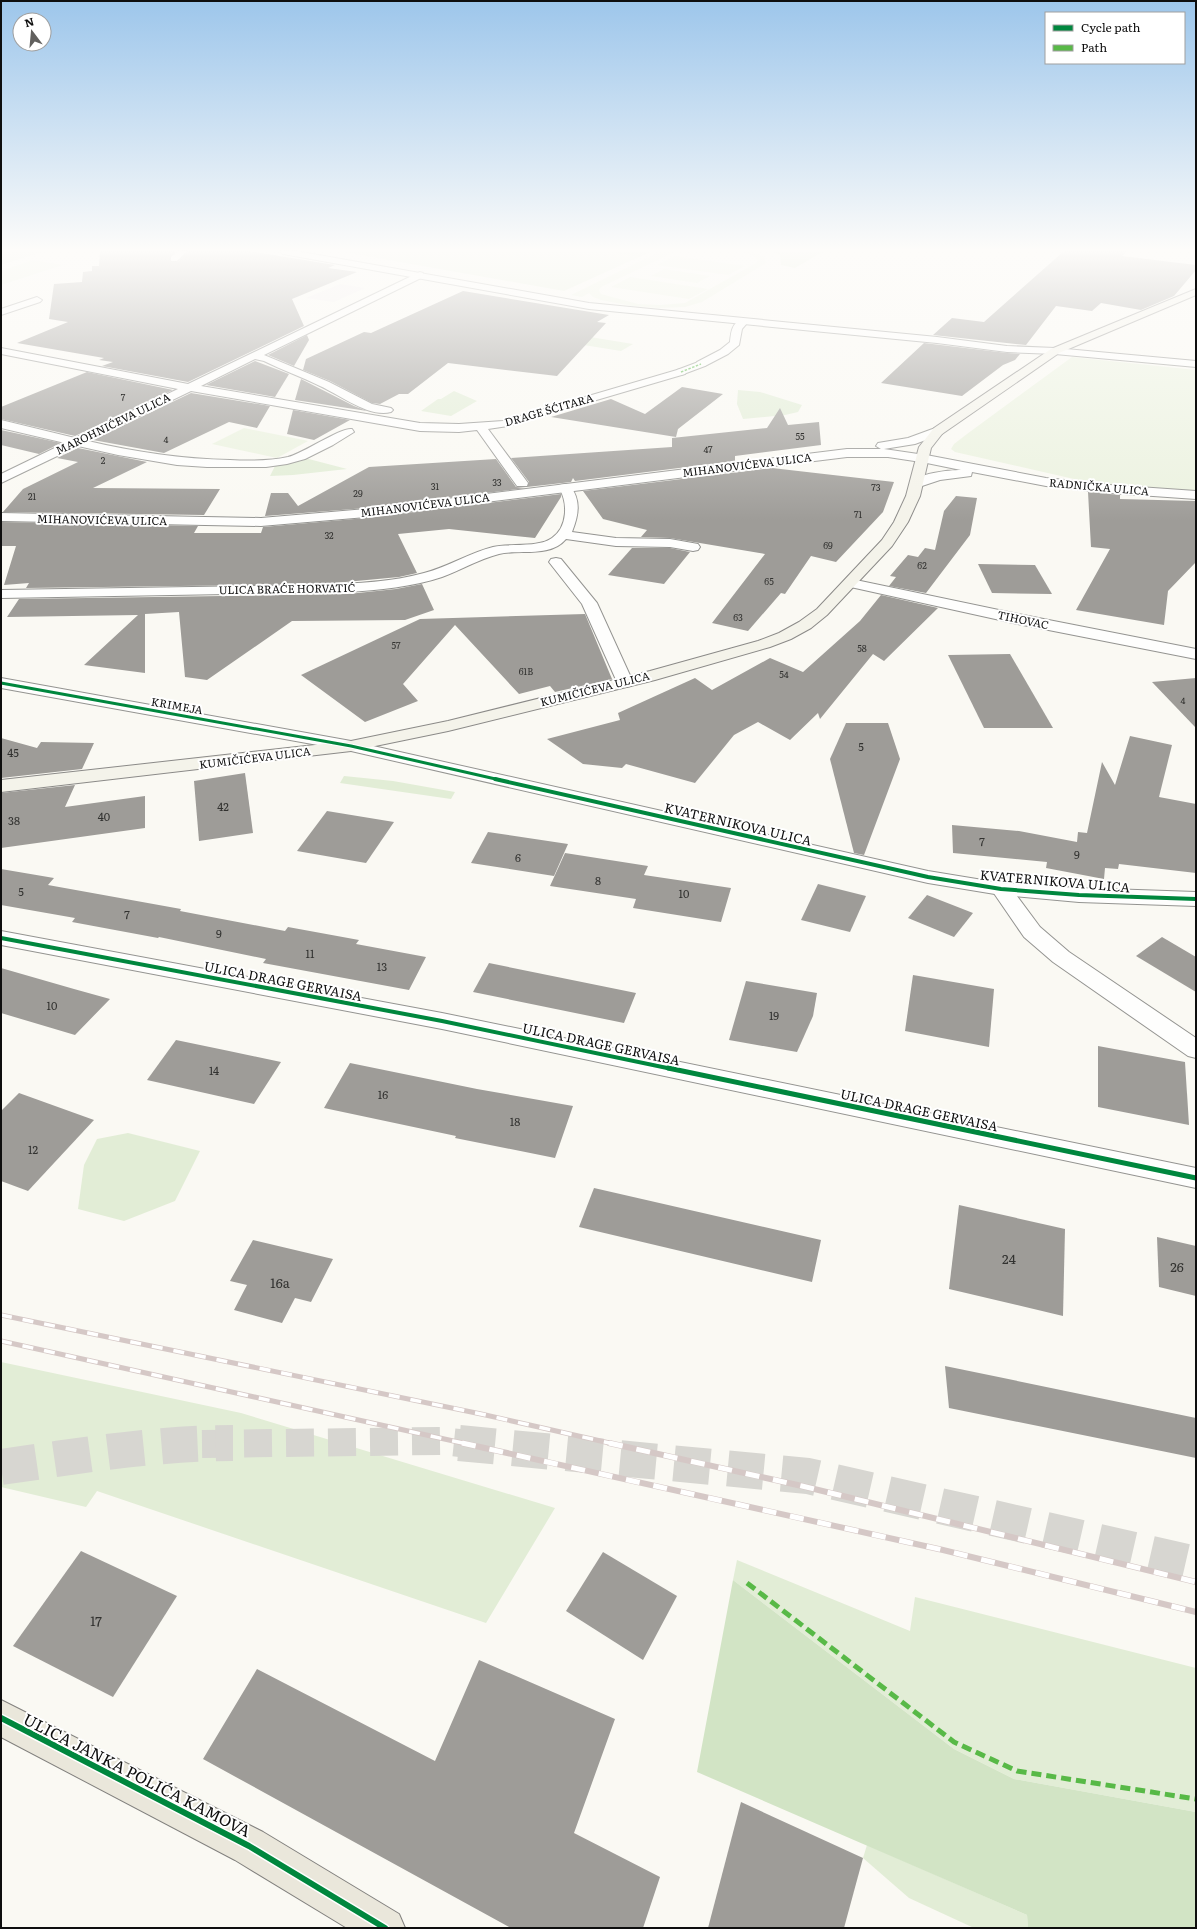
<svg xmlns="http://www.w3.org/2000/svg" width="1197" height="1929" viewBox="0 0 1197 1929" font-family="Literata,serif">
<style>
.industrial{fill:#f2edef}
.green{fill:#e2edd6}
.forest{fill:#d2e4c5}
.cemetery{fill:#e4ead9}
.pitch{fill:#ebf2df}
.building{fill:#9e9c98}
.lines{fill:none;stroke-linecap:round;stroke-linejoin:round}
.trunk-tunnel-far1{stroke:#d7d6d1;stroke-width:28;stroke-dasharray:28 14;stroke-linecap:butt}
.trunk-tunnel{stroke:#d7d6d1;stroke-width:36;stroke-dasharray:36 18;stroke-linecap:butt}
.pedestrian-casing{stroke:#949491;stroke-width:2}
.minor-casing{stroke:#949491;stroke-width:2}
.tertiary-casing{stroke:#949491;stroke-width:2}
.secondary-casing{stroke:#8b8a88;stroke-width:2}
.primary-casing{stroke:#82817e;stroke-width:2}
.pedestrian{fill:#fefefd;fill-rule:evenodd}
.minor{fill:#fefefd;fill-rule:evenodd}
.tertiary{fill:#fefefd;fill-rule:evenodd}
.secondary{fill:#f4f3ea;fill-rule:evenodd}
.primary{fill:#eae7db;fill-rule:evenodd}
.rail-far1-casing{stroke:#d5c8c6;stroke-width:5}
.rail-casing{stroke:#d5c8c6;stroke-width:6}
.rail-far1{stroke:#fff;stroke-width:3.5;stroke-dasharray:11;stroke-linecap:butt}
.rail{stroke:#fff;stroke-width:5;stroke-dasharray:14;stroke-linecap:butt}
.quiet-far1{stroke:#58b947;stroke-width:1.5;stroke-dasharray:2.5 1.5;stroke-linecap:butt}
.quiet{stroke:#58b947;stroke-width:5;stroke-dasharray:10 5;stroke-linecap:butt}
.cycleway-far3-casing{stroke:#fff;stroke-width:5}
.cycleway-far2-casing{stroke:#fff;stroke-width:6}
.cycleway-far1-casing{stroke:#fff;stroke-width:8}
.cycleway-casing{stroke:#fff;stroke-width:9}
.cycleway-far3{stroke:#00873e;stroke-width:3}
.cycleway-far2{stroke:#00873e;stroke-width:4}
.cycleway-far1{stroke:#00873e;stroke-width:5}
.cycleway{stroke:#00873e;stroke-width:6}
.labels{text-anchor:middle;stroke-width:4;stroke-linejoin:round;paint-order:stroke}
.far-number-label{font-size:9px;fill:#323230}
.far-street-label{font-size:11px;fill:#0e0e0e;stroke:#fff}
.number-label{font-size:11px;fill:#323230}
.street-label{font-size:13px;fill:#0e0e0e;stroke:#fff}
.near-number-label{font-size:13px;fill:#323230}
.near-street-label{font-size:16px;fill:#0e0e0e;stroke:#fff}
</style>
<rect width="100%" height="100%" fill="#faf9f3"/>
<path class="industrial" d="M340 284 365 288 334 302 306 298Z"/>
<g class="green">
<path d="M338 251H599L639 257 564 291Z"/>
<path d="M584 336 633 344 621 351 565 342Z"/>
<path d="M738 390 760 392 802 405 798 412 785 415 743 419 737 404Z"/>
<path d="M454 391 477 401 451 416 421 411 438 399H441Z"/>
<path d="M305 458 347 469 293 475 270 476 276 464Z"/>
<path d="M344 776 393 781 455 792 451 799 340 783Z"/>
<path d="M128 1133 200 1151 175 1201 124 1221 78 1209 84 1165 97 1139Z"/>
<path d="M1 1362 241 1413 555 1508 486 1623 97 1491 86 1507 1 1487Z"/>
<path d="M737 1560 910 1631 915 1597 1196 1668V1812L1014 1779 954 1749 733 1580Z"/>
<path d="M867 1845 1027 1915 1028 1928H974L909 1898 863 1858Z"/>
</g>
<g class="forest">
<path d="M599 251H653L639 257Z"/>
<path d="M772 251H824L795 268 781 265 780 255Z"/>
<path d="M733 1580 954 1749 1014 1779 1196 1812V1928H1028L1027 1915 697 1772Z"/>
</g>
<path class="cemetery" d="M1 251H45L1 265Z"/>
<g class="pitch">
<path d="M661 251H677L601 287 599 290 601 294 638 304 660 305 685 303 756 263 758 260 754 256 741 251C751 251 757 252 765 258L766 263 702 302 685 307 658 308 632 306 601 300 593 297 589 293 582 297 571 295Z"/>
<path d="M674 256H675L745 266 728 275 657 265Z"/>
<path d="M33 260 63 265 1 285V271Z"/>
<path d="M664 269 710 276 697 283 651 276Z"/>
<path d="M630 277 708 289 689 299 611 287Z"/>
<path d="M1072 357 1196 370V492L1096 484 955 452 951 449 954 444 967 434Z"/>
<path d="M244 428 304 440 308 441 277 458 212 444Z"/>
</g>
<g class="building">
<path d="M100 251H176L170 257 171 262H178L188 251H249L335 265 328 268 357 272 292 299 304 326 188 382 102 366 113 362 99 360 104 358 17 343 68 322 49 319 54 284 82 282 83 272 92 271V266H99Z"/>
<path d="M1064 251H1127L1122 256 1196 265V270L1174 296 1141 310 1101 303 1092 311 1056 306 1026 345 933 335 952 318 984 322Z"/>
<path d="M463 291 609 315 597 322 606 323 557 376 448 363 408 394H399L380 404 372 403 330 381 303 370 306 359 364 332 371 333Z"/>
<path d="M307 335 309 340 294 366 268 355Z"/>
<path d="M924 343 1007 353 1020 354 1015 360 1003 365 962 396 881 383Z"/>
<path d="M255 361 289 374 275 397 206 385Z"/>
<path d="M87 372 173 390 75 436 1 419V407Z"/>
<path d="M301 379 354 406 367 411 295 400Z"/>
<path d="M682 387 723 394 678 429 676 437 551 417 611 399 645 414Z"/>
<path d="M191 393 270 406 257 428 229 422 164 453 93 440Z"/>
<path d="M780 408 788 425 819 422 821 445 735 456V461L575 481 573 478 571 482 527 487 529 482 511 458 672 447V438L767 428Z"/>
<path d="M293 410 350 420 314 440 287 434Z"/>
<path d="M1 430 61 443 39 454 1 445Z"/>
<path d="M78 448 147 462 93 488 220 489 204 515 3 512 23 489 78 462 57 458Z"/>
<path d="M496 459 516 487 526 488 366 508 265 516 271 493H288L298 506 369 467Z"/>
<path d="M772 468 894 482 883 512 836 562 811 556 785 594 781 593 748 631 712 623 765 554 670 538 641 537 647 530 603 519 583 491Z"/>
<path d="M1088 492 1120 495V499L1196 501V562L1168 591 1164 625 1076 610 1110 549 1091 547Z"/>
<path d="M561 494V497L535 538 449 529 398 534 417 573 399 577 324 584 26 588 29 583 4 585 16 546H1V522L198 526 194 533H261L263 527 366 518Z"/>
<path d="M956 496 977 498 970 535 926 593 889 586 896 577 890 576 908 555 918 557 925 548 935 550 944 511Z"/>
<path d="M632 548H670L690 552 664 584 608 575Z"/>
<path d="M978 564 1035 565 1052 594 992 593Z"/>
<path d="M422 584 434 610 405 620 292 621 207 680 185 677 179 612 145 614V673L84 665 138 615 7 617 19 599 348 594 396 589Z"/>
<path d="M881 595 938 608 884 661 873 654 820 719 818 713 790 740 758 722 734 735 695 783 626 764 622 768 583 764 547 739 620 720 618 713 695 678 712 690 770 658 803 672 860 621Z"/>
<path d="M585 614 612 679 555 692 550 686 519 694 455 625 403 684 418 701 365 722 301 675 420 619Z"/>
<path d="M1010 654 1053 728H984L948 655Z"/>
<path d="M1196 678V728L1152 682Z"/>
<path d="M846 723H888L900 759 864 855 854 853 830 759Z"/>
<path d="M1130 736 1172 745 1159 797 1196 804V873L1119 864 1118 869 1105 868 1104 879 1046 868 1047 862 953 853 952 825 1019 831 1077 842 1078 832 1087 833 1102 762 1115 785Z"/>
<path d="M1 738 37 748 41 742 94 743 82 769 1 778Z"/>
<path d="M245 773 253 833 199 841 194 781Z"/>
<path d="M75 785 65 807 145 796V828L1 848V793Z"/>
<path d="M327 811 394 822 366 863 297 851Z"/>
<path d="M488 832 568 844 554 876 471 863Z"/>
<path d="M565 853 648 866 644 875 731 888 721 922 633 908 636 899 550 886Z"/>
<path d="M1 869 54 878 48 885 181 909 180 911 285 931 288 927 359 940 356 944 426 957 409 990 263 963 266 959 159 937 158 938 72 922 75 918 1 905Z"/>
<path d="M818 884 866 896 850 932 801 920Z"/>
<path d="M927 895 973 913 954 937 908 918Z"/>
<path d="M1162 937 1196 957V992L1136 956Z"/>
<path d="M489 963 636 993 624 1023 473 992Z"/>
<path d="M1 968 74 989 110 999 75 1035 1 1013Z"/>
<path d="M913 975 994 989 989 1047 905 1031Z"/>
<path d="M746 981 817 993 813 1016 797 1052 729 1040Z"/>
<path d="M176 1040 229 1051 281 1062 254 1104 147 1080Z"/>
<path d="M1098 1046 1185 1062 1189 1125 1098 1107Z"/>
<path d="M350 1063 477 1089 573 1106 555 1158 455 1138 456 1136 324 1108Z"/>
<path d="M19 1093 94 1120 28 1191 1 1181V1111Z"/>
<path d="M594 1188 821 1240 812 1282 579 1227Z"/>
<path d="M959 1205 1065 1229 1063 1316 949 1289Z"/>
<path d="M1157 1237 1196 1246V1296L1159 1287Z"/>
<path d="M253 1240 333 1259 311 1302 295 1298 282 1323 234 1310 247 1285 230 1281Z"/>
<path d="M945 1366 1196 1418V1458L949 1408Z"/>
<path d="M81 1551 177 1596 113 1697 13 1646Z"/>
<path d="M603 1552 677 1596 643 1660 566 1611Z"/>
<path d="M479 1660 615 1719 574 1833 660 1877 643 1928H511L203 1759 257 1669 435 1761Z"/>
<path d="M741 1802 863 1858 844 1928H708Z"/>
</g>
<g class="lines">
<path class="trunk-tunnel-far1" d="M202 1444 440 1441 469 1444"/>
<g class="trunk-tunnel">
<path d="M459 1443 808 1476 1196 1564"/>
<path d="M1 1467C78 1456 155 1443 233 1443"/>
</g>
<defs>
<path id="pedestrian" d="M701 361 706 364 705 366 681 375 676 372 677 370Z"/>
<g id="minor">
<path d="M178 251H187L177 261H171V257Z"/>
<path d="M420 272 423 273V277L264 355 329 382 372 404 391 408 393 410 391 412C369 418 340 395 320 386 302 377 282 370 264 361L255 359 201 386 420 423 459 424 503 421 677 370 681 369 686 372 685 374 508 426 488 429 528 483 527 486H517L477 430 459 432 420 431 191 391 88 441C135 452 182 459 230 460 249 461 270 461 288 457 304 453 341 427 352 429L354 432 333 445 305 459 287 464 266 467H207L177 465 118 455 78 446 1 483V474L65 443 1 428V420L75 438 178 389 1 354V348L188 384Z"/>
<path d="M37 297 42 300 40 302 1 315V309Z"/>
<path d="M743 319 748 322 742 329 739 345 728 354 705 366H697L696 364 697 362 720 350 730 342C731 332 732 322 743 319Z"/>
<path d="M921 454 1046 478 1110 485 1196 491V499L1110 493 1046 486 972 472 971 476 940 480 916 488 911 487 910 484C917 473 949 470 961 470L917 461 915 458 917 455Z"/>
<path d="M565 484 570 485C581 501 579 514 572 532L616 538 670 539 698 544 700 547 698 550 693 551 670 547 616 546 566 539C550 558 520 549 499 554 479 559 461 570 442 577 412 587 379 590 348 592L1 598V590L324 585C357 583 392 582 424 573 448 567 469 553 493 547 510 543 538 548 552 538 568 527 568 502 559 488L560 485Z"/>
<path d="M556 558 561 559 597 603 633 682 631 686 625 687 619 686 617 682 582 604 549 562 551 559Z"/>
<path d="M851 579 1018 614 1196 649V659L1018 624 846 586 844 583 846 580Z"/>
<path d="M1001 883 1008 884 1040 927 1069 952 1196 1038V1058L1188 1056 1053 962 1024 937 991 889 994 884Z"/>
<path d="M1 931 442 1013 1196 1168V1188L442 1029 1 945Z"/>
</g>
<g id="tertiary">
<path d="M279 251H296L589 303 937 337 1007 346 1055 348 1196 361V367L1055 354 1007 352 937 343 589 309 283 254Z"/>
<path d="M938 427 942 428 944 431 942 434 915 444 884 449 925 455 927 458 925 461 921 462 888 457H847L366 517 261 526 1 521V513L261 518 366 509 847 449H881L876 446 878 443 908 438Z"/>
<path d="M1 678 351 741 928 871 1001 883 1079 888 1196 892V906L1079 902 1001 895 928 883 351 751 1 688Z"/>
</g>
<path id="secondary" d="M1196 289V295L1059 353 942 434 931 448 920 496 908 522 892 546 827 615 811 628 791 639 770 647 655 680 448 731 351 751 1 792V780L351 741 448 721 650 671 758 641 779 633 799 622 817 609 882 540 894 522 906 496 919 447 934 428 1051 349Z"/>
<path id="primary" d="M1 1700 263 1832 399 1914 405 1928H347L235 1860 1 1737Z"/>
</defs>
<use href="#pedestrian" class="pedestrian-casing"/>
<use href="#minor" class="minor-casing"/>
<use href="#tertiary" class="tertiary-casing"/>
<use href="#secondary" class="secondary-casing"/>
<use href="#primary" class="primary-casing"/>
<use href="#pedestrian" class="pedestrian"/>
<use href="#minor" class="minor"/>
<use href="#tertiary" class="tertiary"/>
<use href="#secondary" class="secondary"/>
<use href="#primary" class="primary"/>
<defs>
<g id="rail-far1">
<path d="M1 1315 481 1414 614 1444"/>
<path d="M1 1341 467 1444"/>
</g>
<g id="rail">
<path d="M462 1443 943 1550 1196 1612"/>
<path d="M609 1443 802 1486 1196 1582"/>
</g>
</defs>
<use href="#rail-far1" class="rail-far1-casing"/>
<use href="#rail" class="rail-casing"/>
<use href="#rail-far1" class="rail-far1"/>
<use href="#rail" class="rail"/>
<path class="quiet-far1" d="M681 372 701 364"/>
<path class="quiet" d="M747 1583 954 1742 1017 1771 1196 1799"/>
<defs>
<path id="cycleway-far3" d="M1 683 351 746 500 780"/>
<g id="cycleway-far2">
<path d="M495 779 928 877 1001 889 1079 895 1196 899"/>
<path d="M1 938 442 1021 672 1069"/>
</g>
<path id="cycleway-far1" d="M668 1068 1196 1178"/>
<path id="cycleway" d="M1 1718 249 1846 385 1928"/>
</defs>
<use href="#cycleway-far3" class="cycleway-far3-casing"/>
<use href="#cycleway-far2" class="cycleway-far2-casing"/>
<use href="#cycleway-far1" class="cycleway-far1-casing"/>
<use href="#cycleway" class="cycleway-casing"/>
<use href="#cycleway-far3" class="cycleway-far3"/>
<use href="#cycleway-far2" class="cycleway-far2"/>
<use href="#cycleway-far1" class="cycleway-far1"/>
<use href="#cycleway" class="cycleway"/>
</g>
<linearGradient id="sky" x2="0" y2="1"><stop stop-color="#9dc6eb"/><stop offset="0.48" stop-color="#fdfcfa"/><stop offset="1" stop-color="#fdfcfa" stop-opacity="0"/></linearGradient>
<rect width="1197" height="521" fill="url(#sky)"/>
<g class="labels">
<g class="far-number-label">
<text x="123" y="401">7</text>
<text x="800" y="440">55</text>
<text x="166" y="443">4</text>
<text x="708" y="453">47</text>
<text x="103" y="464">2</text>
<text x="497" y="486">33</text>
<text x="435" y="490">31</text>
<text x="876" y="491">73</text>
<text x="358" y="497">29</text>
<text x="32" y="500">21</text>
<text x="858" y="518">71</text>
<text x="329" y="539">32</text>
<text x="828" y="549">69</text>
<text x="922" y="569">62</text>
<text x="769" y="585">65</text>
<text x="738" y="621">63</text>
<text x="396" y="649">57</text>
<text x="862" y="652">58</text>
<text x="526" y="675">61B</text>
<text x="784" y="678">54</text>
<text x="1183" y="704">4</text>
</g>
<g class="far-street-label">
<text transform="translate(549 410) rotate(-16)" y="4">DRAGE ŠĆITARA</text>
<text transform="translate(113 424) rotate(-26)" y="4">MAROHNIĆEVA ULICA</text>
<text transform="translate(747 465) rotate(-7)" y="4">MIHANOVIĆEVA ULICA</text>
<text transform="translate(1099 487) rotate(5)" y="4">RADNIČKA ULICA</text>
<text transform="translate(425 505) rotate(-7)" y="4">MIHANOVIĆEVA ULICA</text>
<text transform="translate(102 520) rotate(1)" y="4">MIHANOVIĆEVA ULICA</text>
<text transform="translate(287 589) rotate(-1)" y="4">ULICA BRAĆE HORVATIĆ</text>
<text transform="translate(1023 620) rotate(12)" y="4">TIHOVAC</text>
<text transform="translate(595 689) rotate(-14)" y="4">KUMIČIĆEVA ULICA</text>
<text transform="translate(177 706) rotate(10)" y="4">KRIMEJA</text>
<text transform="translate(255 758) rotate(-7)" y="4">KUMIČIĆEVA ULICA</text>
</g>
<g class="number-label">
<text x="861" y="751">5</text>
<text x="13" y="757">45</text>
<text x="223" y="811">42</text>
<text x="104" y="821">40</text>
<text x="14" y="825">38</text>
<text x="982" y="846">7</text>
<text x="1077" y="859">9</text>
<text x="518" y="862">6</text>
<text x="598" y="885">8</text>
<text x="21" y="896">5</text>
<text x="684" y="898">10</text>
<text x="127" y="919">7</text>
<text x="219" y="938">9</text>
<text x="310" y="958">11</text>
<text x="382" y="971">13</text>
<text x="52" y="1010">10</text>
<text x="774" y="1020">19</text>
<text x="214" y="1075">14</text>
<text x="383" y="1099">16</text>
<text x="515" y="1126">18</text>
<text x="33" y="1154">12</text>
</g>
<g class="street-label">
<text transform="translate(738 824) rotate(13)" y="5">KVATERNIKOVA ULICA</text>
<text transform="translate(1055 881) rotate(5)" y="5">KVATERNIKOVA ULICA</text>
<text transform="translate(283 981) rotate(11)" y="5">ULICA DRAGE GERVAISA</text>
<text transform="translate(601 1044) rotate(12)" y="5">ULICA DRAGE GERVAISA</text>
<text transform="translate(919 1110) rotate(12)" y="5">ULICA DRAGE GERVAISA</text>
</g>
<g class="near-number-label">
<text x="1009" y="1264">24</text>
<text x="1177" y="1272">26</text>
<text x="280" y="1288">16a</text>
<text x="96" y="1626">17</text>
</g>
<g class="near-street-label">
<text transform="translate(137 1775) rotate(27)" y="6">ULICA JANKA POLIĆA KAMOVA</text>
</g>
</g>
<rect width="1197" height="1929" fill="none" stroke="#0e0e0e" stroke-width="4"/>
<rect x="1045" y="12" width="140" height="52" fill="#ffffff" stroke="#9f9f9f"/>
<rect x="1053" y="25" width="20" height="6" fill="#00873e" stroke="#9f9f9f"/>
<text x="1081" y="32" font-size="12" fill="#0e0e0e">Cycle path</text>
<rect x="1053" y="45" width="20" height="6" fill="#58b947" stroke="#9f9f9f"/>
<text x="1081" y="52" font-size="12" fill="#0e0e0e">Path</text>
<g transform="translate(32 32) rotate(344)"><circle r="19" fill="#ffffff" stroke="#9f9f9f"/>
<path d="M0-3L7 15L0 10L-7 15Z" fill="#61605e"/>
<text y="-6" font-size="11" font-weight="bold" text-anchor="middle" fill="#0e0e0e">N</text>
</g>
</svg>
